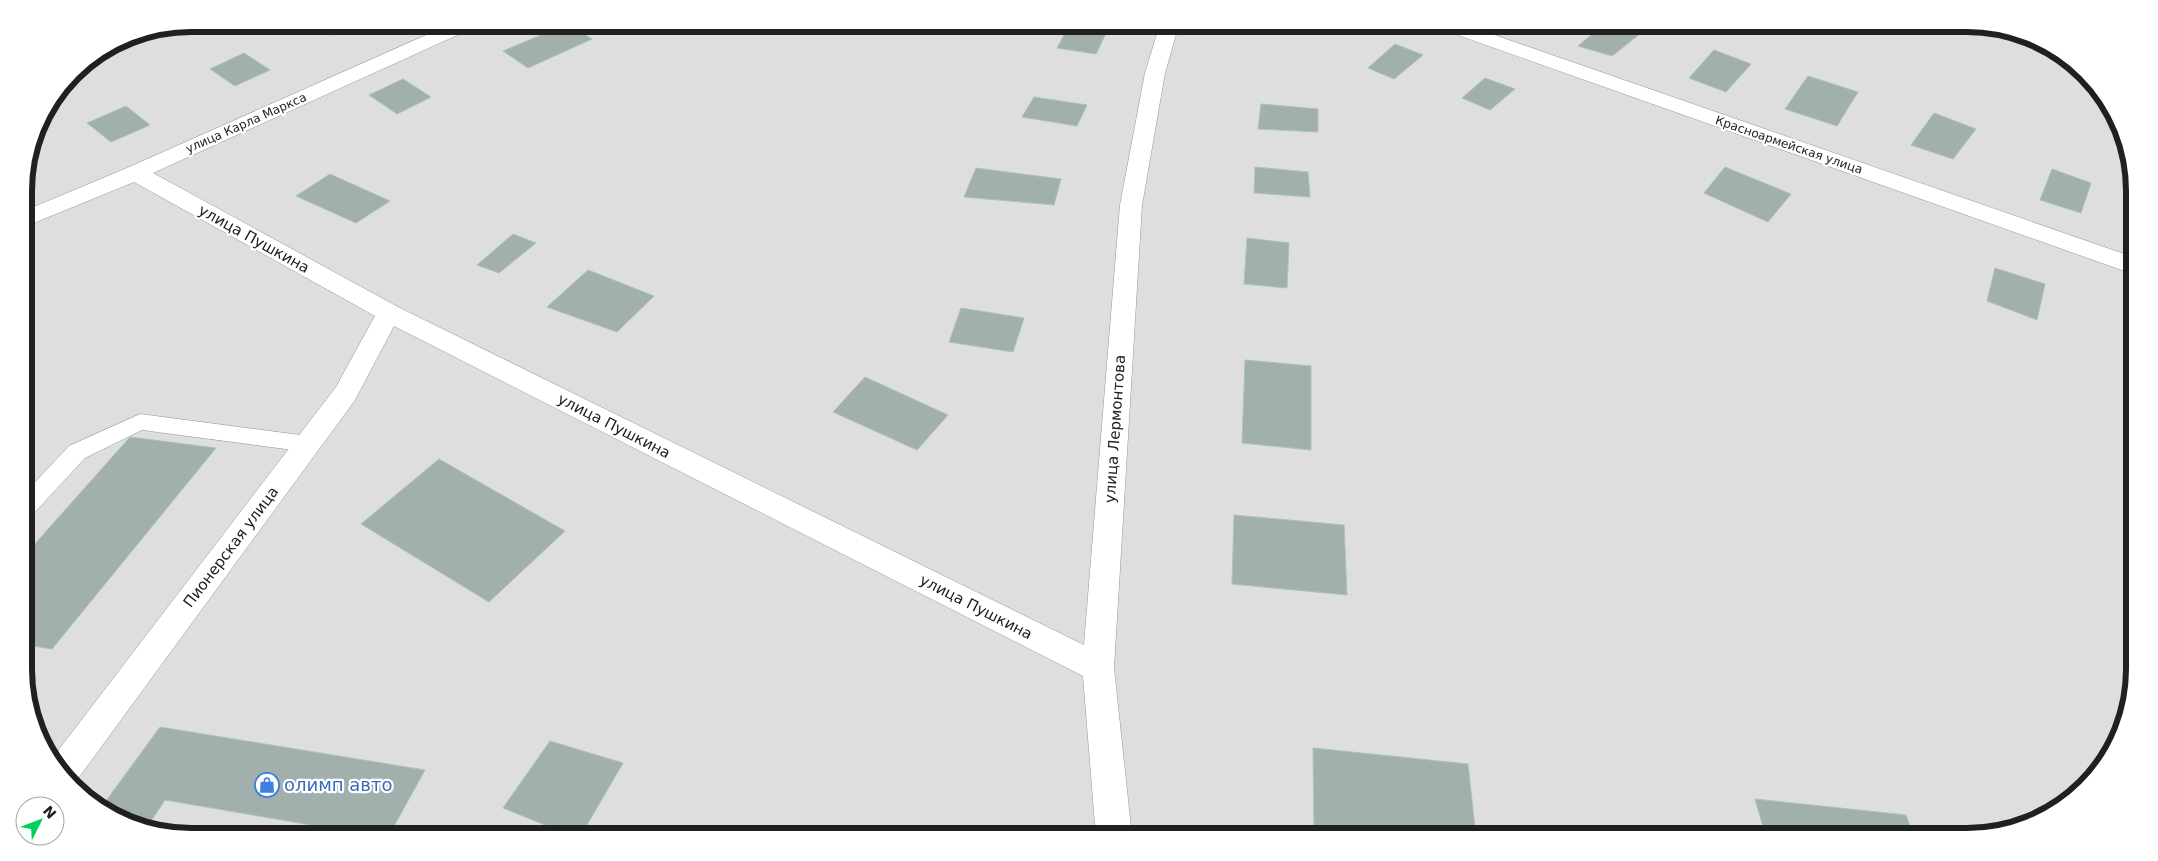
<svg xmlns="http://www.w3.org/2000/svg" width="2158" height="861" viewBox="0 0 2158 861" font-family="'DejaVu Sans',sans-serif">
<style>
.residential{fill:#dddedd}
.building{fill:#a1afad;stroke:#a8c3bf}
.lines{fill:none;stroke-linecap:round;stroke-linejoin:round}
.service-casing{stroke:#979797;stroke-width:1}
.minor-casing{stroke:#979797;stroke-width:1}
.service{fill:#fff;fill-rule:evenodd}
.minor{fill:#fff;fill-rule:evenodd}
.labels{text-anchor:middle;stroke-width:4.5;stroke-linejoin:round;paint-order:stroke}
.far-street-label{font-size:12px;fill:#202020;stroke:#fff}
.street-label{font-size:15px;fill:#202020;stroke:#fff}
.near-shop-label{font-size:18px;fill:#366cbe;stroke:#fff;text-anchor:start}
.rim{fill:none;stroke:#202020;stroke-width:6}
</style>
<rect width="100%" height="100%" fill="#e6eff0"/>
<path class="residential" d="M192 24H1966L2021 33 2093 81 2121 127 2133 169 2134 669 2125 724 2100 771 2068 803 2021 828 1977 837H192L137 828 65 780 27 702 24 180 41 118 81 66 128 36Z"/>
<g class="building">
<path d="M317 24H359L334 35Z"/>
<path d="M567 24 592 39 528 68 503 51Z"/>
<path d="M1070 24 1108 29 1096 54 1057 48Z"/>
<path d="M1604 24H1616L1641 33 1612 56 1578 46Z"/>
<path d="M1395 44 1423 55 1394 79 1368 68Z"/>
<path d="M1714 50 1751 64 1726 92 1689 78Z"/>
<path d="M244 53 270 70 235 86 210 69Z"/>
<path d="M1808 76 1858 92 1837 126 1785 109Z"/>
<path d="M1485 78 1515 89 1490 110 1462 98Z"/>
<path d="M403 79 431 97 397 114 369 95Z"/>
<path d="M1034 97 1087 105 1077 126 1022 117Z"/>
<path d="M1261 104 1318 109V132L1258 129Z"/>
<path d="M126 106 150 125 111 142 87 123Z"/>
<path d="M1934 113 1976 129 1953 159 1911 145Z"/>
<path d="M1255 167 1308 172 1310 197 1254 193Z"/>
<path d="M1725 167 1791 194 1768 222 1704 193Z"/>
<path d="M976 168 1061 179 1054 205 964 197Z"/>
<path d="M2052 169 2091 183 2081 213 2040 200Z"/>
<path d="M330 174 390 201 356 223 296 196Z"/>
<path d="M513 234 536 243 499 273 477 265Z"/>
<path d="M1247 238 1289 243 1287 288 1244 284Z"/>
<path d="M1995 268 2045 284 2037 320 1987 301Z"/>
<path d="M588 270 654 296 617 332 547 307Z"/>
<path d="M961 308 1024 318 1013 352 949 342Z"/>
<path d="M1245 360 1311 366V450L1242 443Z"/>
<path d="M865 377 948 415 917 450 833 412Z"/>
<path d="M130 437 216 448 52 649 27 645 26 554Z"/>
<path d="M439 459 565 531 489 602 361 524Z"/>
<path d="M1234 515 1344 525 1347 595 1232 584Z"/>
<path d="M160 727 425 770 388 837H329L334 829 165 800 145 830 137 828 103 805Z"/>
<path d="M550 741 623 763 580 837H575L503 808Z"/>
<path d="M1313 748 1468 764 1476 837H1400L1314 827Z"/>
<path d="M1755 799 1906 815 1914 837H1766Z"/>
</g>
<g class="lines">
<defs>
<path id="service" d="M140 414 308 436 316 438 319 444 316 450 308 452 142 430 85 458 34 513 26 516V492L69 446Z"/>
<g id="minor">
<path d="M451 24H476L473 28 153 173 398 307 1084 645 1120 205 1145 73 1160 24H1179L1165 73 1142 205 1114 668 1132 837H1096L1083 676 394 326 355 400 74 784 65 780 54 756 336 387 375 316 134 182 24 227V211L127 168Z"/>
<path d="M1436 24H1463L2133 257V274L1438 28Z"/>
</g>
</defs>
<use href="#service" class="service-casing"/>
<use href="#minor" class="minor-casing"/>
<use href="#service" class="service"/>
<use href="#minor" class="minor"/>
</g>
<defs>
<symbol id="shop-ring" viewBox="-11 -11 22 22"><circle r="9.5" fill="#fff" stroke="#3f7fe0" stroke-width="1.5"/><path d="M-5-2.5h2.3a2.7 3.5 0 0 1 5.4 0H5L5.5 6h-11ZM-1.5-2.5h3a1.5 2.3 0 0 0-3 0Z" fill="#3f7fe0"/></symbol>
</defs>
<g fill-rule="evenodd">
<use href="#shop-ring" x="253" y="771" width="28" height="28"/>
</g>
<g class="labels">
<g class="far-street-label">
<text transform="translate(246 123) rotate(-24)" y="4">улица Карла Маркса</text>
<text transform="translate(1789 145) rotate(19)" y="4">Красноармейская улица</text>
</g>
<g class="street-label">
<text transform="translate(254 239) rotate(29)" y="5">улица Пушкина</text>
<text transform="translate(614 426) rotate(27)" y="5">улица Пушкина</text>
<text transform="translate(1115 429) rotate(-86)" y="5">улица Лермонтова</text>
<text transform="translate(231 547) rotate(-53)" y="5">Пионерская улица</text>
<text transform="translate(976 607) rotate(27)" y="5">улица Пушкина</text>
</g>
<g class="near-shop-label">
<text x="284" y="791">олимп авто</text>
</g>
</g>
<path d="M0 0H2158V861H0ZM191 32H1967A159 159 0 0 1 2126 191V669A159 159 0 0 1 1967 828H191A159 159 0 0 1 32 669V191A159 159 0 0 1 191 32Z" fill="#fff" fill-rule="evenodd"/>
<path class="rim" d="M191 32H1967A159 159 0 0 1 2126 191V669A159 159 0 0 1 1967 828H191A159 159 0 0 1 32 669V191A159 159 0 0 1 191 32Z"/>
<g transform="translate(40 821) rotate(48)"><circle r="24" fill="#ffffff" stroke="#a6a6a6"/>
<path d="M0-4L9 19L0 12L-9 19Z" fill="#00cf5b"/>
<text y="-8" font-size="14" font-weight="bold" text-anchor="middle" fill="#202020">N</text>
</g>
</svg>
